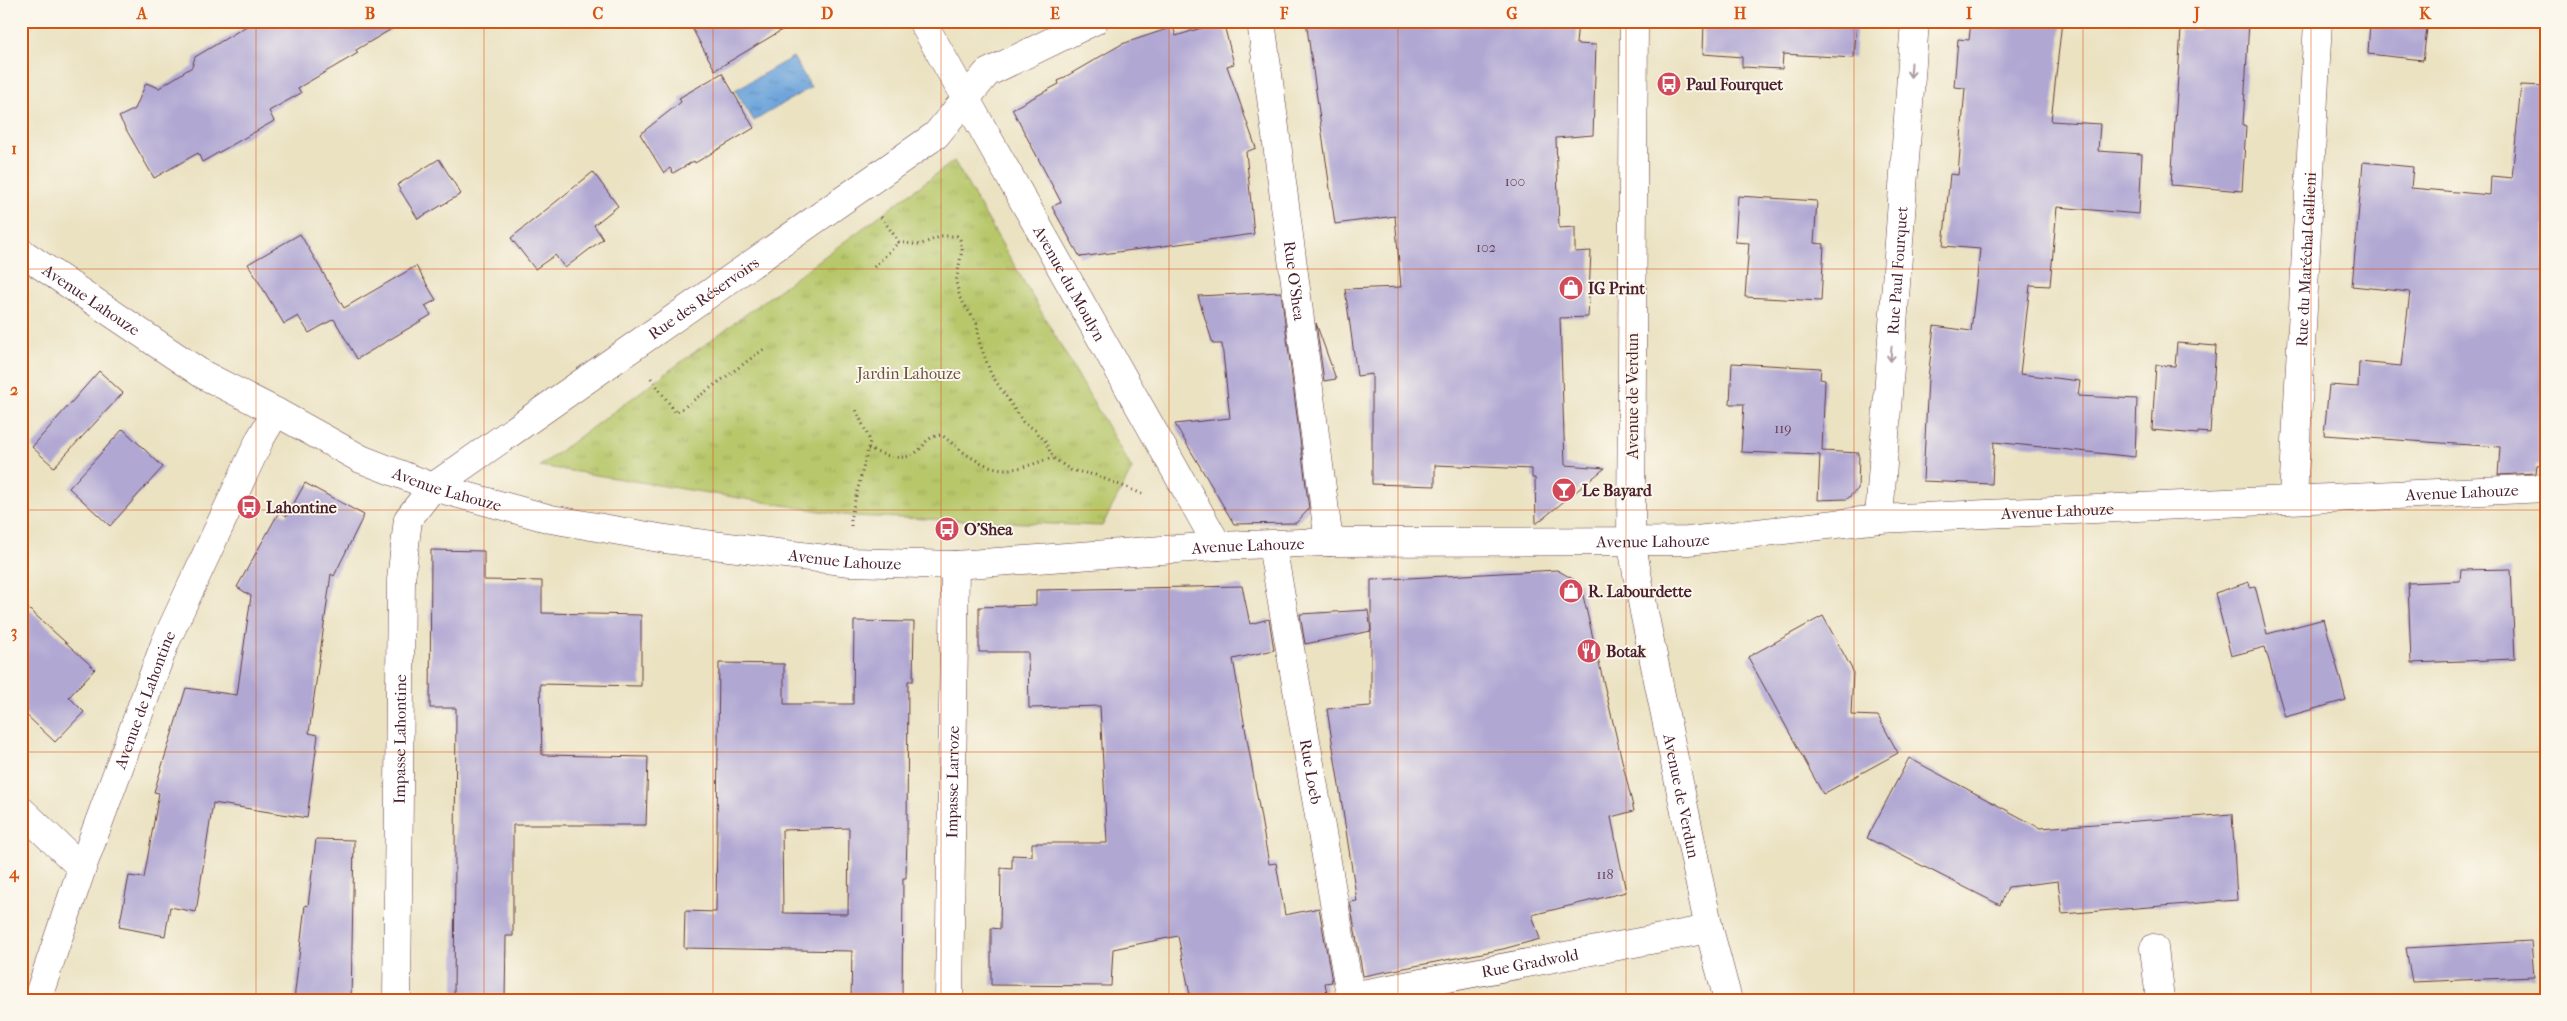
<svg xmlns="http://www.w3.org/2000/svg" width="2567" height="1021" viewBox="0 0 2567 1021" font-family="'IM FELL French Canon',serif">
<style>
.grass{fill:url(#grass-tufts);stroke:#80734a}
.water{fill:url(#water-ripples);stroke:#5c6283}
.building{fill:#b0a7d3;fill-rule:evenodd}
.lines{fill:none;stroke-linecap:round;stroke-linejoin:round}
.minor-casing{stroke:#623c42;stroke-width:29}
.tertiary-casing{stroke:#623c42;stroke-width:29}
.secondary-casing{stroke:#623c42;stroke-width:29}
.path{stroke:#623c42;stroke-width:3;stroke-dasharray:1 4;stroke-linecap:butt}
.minor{stroke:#fff;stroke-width:28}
.tertiary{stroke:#fff;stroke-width:28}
.secondary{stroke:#fff;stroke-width:28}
.oneway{stroke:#ae9aa0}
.grid{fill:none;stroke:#d8530f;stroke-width:1;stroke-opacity:0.55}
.labels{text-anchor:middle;stroke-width:4;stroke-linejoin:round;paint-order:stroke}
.number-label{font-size:14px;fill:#644155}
.poi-label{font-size:16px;font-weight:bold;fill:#4a1f2b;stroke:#fbf7ec;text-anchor:start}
.street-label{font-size:16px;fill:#4a1f2b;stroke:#fbf7ec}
.park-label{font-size:16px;fill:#6b513e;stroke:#fbf7ec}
.neatline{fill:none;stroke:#d8530f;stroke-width:2}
.grid-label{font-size:16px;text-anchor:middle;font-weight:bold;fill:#d8530f}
</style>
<defs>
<pattern id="grass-tufts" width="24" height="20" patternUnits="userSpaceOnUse" patternTransform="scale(1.25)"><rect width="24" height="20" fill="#b7c76a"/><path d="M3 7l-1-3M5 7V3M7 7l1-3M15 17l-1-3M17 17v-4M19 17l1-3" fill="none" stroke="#9faa5c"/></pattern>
<pattern id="water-ripples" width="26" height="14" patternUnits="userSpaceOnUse" patternTransform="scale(1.25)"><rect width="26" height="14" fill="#6da4db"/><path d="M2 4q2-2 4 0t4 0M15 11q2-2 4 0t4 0" fill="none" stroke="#5c85b2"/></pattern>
</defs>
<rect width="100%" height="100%" fill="#fbf7ec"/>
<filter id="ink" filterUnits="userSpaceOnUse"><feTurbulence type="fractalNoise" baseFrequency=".02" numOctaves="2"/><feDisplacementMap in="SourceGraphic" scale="10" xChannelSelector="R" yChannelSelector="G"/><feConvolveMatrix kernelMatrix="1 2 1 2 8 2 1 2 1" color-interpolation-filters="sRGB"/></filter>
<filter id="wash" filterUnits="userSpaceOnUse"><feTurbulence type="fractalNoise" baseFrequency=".0096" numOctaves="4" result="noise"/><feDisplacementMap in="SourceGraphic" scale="20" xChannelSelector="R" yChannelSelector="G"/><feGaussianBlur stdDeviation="1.12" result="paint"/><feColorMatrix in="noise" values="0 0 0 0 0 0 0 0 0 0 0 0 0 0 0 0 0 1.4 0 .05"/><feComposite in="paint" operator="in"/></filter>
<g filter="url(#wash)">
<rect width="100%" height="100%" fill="#ebe2c2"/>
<path class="grass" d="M954 161 1132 469 1102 526 851 516 540 466Z"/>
<path class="water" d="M793 57 811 87 754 121 735 90Z"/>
<g id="blocks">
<g class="building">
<path d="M255 21H405L356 50 358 53 298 88 301 93 269 111 274 121 202 162 198 153 154 178 119 117 135 109 146 83 159 88 192 67 195 57Z"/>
<path d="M688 21H797L715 70Z"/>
<path d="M1223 21 1234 64 1227 66 1256 148 1246 152 1254 234 1080 257 1052 207 1061 202 1012 109 1059 84 1058 81 1122 44 1173 27 1176 36Z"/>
<path d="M1306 21H1578L1576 44 1596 45 1593 135 1556 138 1559 228 1575 227V252L1591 251 1588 317 1560 318 1565 465 1605 468 1536 524 1535 478H1532V469L1435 465V486L1372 484V374L1357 376 1345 289 1401 287 1395 216 1335 224Z"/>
<path d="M1704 21H1857L1854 58 1783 54 1782 69 1742 67V57L1703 54Z"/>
<path d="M1971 21H2062L2051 121 2100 124 2098 151 2142 154 2139 214 2057 207 2050 286 2030 285 2020 374 2080 381 2078 396 2137 399 2135 457 1994 442 1992 484 1923 481 1928 378 1934 326 1971 331 1980 249 1943 246 1950 174 1958 175 1965 88 1954 87 1958 39 1969 40Z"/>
<path d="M2200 21H2249L2243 125 2246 126 2242 191 2171 185 2181 29 2199 30Z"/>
<path d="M2370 21H2428L2423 60 2368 54Z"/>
<path d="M722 73 754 128 695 163 694 161 673 173 670 168 664 173 640 134 681 102 679 98Z"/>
<path d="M2521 85 2546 86 2544 464 2537 465 2536 473 2498 475 2500 447 2324 435 2329 385 2358 387 2359 362 2401 366 2410 292 2352 286 2363 162 2413 167 2411 188 2490 195 2491 176 2512 178Z"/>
<path d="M439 159 461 194 418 219 397 185Z"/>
<path d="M593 172 618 206 594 225 603 239 565 268 555 255 535 269 511 238Z"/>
<path d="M1738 196 1817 201 1814 243 1824 244 1821 301 1745 297 1749 243 1735 242Z"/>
<path d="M300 234 344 308 416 266 436 300 425 306 431 315 357 359 334 319 309 333 298 316 284 324 248 264Z"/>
<path d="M1281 292 1309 509 1296 523 1234 524 1175 424 1230 418 1222 344H1213L1198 296Z"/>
<path d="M1316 323 1336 379 1324 381Z"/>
<path d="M2177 343 2216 346 2210 433 2198 432V434L2152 430 2156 365 2175 366Z"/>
<path d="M1732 363 1821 368 1820 379 1825 380 1822 451 1859 453 1858 489 1847 499 1818 500 1820 455 1741 452 1744 404H1730Z"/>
<path d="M99 371 123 393 54 467 32 447Z"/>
<path d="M123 429 163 467 110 526 69 488Z"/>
<path d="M305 483 364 515 334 576 331 574 309 733 318 735 307 818 213 803 196 912 170 907 165 936 119 927 129 876 144 878 159 793 154 792 186 688 237 695 251 596 237 587 279 512 287 516Z"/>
<path d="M431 550 484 551V580L542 581V613L641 615V686L540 684 542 755 648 757 646 825H513V936H506L505 1000H454L456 708H430Z"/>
<path d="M2511 569 2515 659 2411 663 2408 583 2460 581 2461 570Z"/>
<path d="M1557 570 1580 583 1634 811 1611 817 1626 892 1532 915 1540 939 1503 949 1363 976 1350 902 1357 901 1327 709 1371 706V580Z"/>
<path d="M2249 582 2250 587 2255 586 2267 634 2324 619 2346 700 2285 717 2265 647 2231 656 2215 593Z"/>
<path d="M1242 586 1250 624 1269 619 1274 650 1233 659 1269 864 1276 863 1285 915 1319 908 1332 982 1325 983 1328 1000H1191L1178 936 1113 949 1111 986 991 985V928L1000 929 1001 868 1012 869V855L1032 856V843H1107L1100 706 1029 708 1028 652H979V607L1036 605V590Z"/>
<path d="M21 602 95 669 69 697 84 712 55 742 21 710Z"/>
<path d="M1368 610 1371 631 1305 644 1300 614Z"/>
<path d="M1823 616 1853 671 1851 715 1878 716 1898 753 1823 794 1748 657Z"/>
<path d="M854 621 914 622 913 681H908L907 835 906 878H903L902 1000H851L852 951 684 948 685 911 716 912 719 663 784 664V704H853ZM849 828 848 914 783 913 782 830Z"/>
<path d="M1909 758 2040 828 2232 814 2237 900 2062 914 2058 881 2008 887 2000 905 1867 838Z"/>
<path d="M316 839 354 840 351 1000H294L305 905 308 906Z"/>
<path d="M2531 941 2534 977 2412 982 2406 948Z"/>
</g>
</g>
</g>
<g filter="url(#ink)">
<use href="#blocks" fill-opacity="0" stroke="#623c42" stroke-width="1"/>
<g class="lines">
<defs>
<g id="minor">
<path id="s1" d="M922 21 1218 546"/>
<path id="s2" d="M1261 21 1329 542"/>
<path id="s3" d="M2293 499 2318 21"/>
<path id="s4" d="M1879 519 1915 21"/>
<path id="s5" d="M1272 545 1351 1000"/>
<path d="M21 810 82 868"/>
<path d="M2154 948 2160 1000"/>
<path id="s6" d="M1351 996 1709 929"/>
<path id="s7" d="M37 1000 82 868 165 643 260 439 276 412"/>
<path id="s8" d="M397 1000 401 580 408 519 433 487 936 135 987 73 1094 21"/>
<path id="s9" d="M949 1000 955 565"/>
</g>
<g id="tertiary">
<path id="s10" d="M21 252 202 374 276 412 361 459 433 487 551 519 665 539 850 562 955 565 1218 546 1329 542 1688 541 1879 519 2546 488"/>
</g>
<g id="secondary">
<path id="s11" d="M1634 21 1631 540 1644 612 1709 929 1728 1000"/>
</g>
</defs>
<use href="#minor" class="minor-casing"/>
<use href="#tertiary" class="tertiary-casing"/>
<use href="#secondary" class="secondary-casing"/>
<g class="path">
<path d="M881 217 899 242 919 245 942 236H957L960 240 962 250 956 282 960 298 977 324 980 344 991 374 1023 422 1035 430 1045 441 1053 458 1071 470 1095 475 1145 495"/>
<path d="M874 267 899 242"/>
<path d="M651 378 676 413 764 349"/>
<path d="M868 449C882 454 900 462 914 454 928 445 922 438 942 435 961 451 984 471 1011 469 1025 468 1040 461 1053 458"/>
<path d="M851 526V516L870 441 855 407"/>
</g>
<use href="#minor" class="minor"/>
<use href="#tertiary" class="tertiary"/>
<use href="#secondary" class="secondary"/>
</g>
<defs><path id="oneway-shaft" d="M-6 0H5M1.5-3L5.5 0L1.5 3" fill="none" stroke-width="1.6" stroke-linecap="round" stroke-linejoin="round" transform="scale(1.25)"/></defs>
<g class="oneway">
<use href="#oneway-shaft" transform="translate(1911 70) rotate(94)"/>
<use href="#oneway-shaft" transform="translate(1891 354) rotate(94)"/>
</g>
</g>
<path class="grid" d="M256 21V1000M484 21V1000M713 21V1000M941 21V1000M1169 21V1000M1398 21V1000M1626 21V1000M1854 21V1000M2083 21V1000M2311 21V1000M21 269H2546M21 510H2546M21 752H2546"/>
<defs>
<symbol id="bus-disc" viewBox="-11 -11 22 22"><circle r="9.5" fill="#d1495b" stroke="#fbf7ec"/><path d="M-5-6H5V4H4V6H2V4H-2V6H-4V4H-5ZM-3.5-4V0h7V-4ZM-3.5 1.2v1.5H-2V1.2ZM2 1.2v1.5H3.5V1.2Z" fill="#fff"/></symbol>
<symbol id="shop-disc" viewBox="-11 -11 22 22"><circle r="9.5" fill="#d1495b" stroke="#fbf7ec"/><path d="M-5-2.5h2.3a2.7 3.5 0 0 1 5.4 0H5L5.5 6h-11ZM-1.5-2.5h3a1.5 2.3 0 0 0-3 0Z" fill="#fff"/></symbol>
<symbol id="bar-disc" viewBox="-11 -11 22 22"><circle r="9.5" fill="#d1495b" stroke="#fbf7ec"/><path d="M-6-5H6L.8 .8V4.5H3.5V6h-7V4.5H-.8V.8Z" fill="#fff"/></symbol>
<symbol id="restaurant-disc" viewBox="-11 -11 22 22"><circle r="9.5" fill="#d1495b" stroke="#fbf7ec"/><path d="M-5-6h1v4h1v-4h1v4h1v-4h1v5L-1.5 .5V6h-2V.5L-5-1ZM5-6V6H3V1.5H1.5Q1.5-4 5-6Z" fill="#fff"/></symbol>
</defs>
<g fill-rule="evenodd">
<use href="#bus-disc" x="1655" y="70" width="28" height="28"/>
<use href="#shop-disc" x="1557" y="274" width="28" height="28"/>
<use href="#bar-disc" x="1550" y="476" width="28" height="28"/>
<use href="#bus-disc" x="235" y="493" width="28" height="28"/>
<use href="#bus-disc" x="933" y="515" width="28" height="28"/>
<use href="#shop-disc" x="1557" y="577" width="28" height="28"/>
<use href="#restaurant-disc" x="1575" y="637" width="28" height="28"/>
</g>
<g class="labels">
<g class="number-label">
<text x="1515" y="186">100</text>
<text x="1486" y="252">102</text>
<text x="1783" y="433">119</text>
<text x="1605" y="879">118</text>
</g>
<g class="poi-label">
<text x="1686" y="90">Paul Fourquet</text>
<text x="1588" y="294">IG Print</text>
<text x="1582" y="496">Le Bayard</text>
<text x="266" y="513">Lahontine</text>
<text x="964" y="535">O'Shea</text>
<text x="1588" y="597">R. Labourdette</text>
<text x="1606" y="657">Botak</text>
</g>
<g class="street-label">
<text dy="6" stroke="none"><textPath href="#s3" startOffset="240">Rue du Maréchal Gallieni</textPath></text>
<text dy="6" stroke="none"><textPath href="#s4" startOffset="249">Rue Paul Fourquet</textPath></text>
<text dy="6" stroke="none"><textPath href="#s2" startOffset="262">Rue O'Shea</textPath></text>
<text dy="6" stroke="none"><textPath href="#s1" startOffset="301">Avenue du Moulyn</textPath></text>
<text dy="6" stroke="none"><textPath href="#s8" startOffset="852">Rue des Réservoirs</textPath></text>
<text dy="6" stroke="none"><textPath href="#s10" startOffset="85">Avenue Lahouze</textPath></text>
<text transform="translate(1632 396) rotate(-90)" y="6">Avenue de Verdun</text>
<text dy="6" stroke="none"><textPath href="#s10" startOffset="490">Avenue Lahouze</textPath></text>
<text dy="6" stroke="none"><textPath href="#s10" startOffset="2515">Avenue Lahouze</textPath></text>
<text dy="6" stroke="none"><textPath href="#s10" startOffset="2110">Avenue Lahouze</textPath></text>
<text dy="6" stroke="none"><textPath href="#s10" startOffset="1704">Avenue Lahouze</textPath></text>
<text dy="6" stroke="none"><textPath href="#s10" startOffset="1299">Avenue Lahouze</textPath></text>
<text dy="6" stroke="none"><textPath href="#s10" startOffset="895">Avenue Lahouze</textPath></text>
<text dy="6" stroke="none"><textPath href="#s7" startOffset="319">Avenue de Lahontine</textPath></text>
<text dy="6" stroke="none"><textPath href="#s8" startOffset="261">Impasse Lahontine</textPath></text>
<text dy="6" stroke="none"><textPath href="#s5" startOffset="230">Rue Loeb</textPath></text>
<text dy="6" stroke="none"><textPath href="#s9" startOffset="218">Impasse Larroze</textPath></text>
<text dy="6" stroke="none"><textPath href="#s11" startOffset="780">Avenue de Verdun</textPath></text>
<text dy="6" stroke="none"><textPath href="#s6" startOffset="182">Rue Gradwold</textPath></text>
</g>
<g class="park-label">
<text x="909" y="379">Jardin Lahouze</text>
</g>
</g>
<rect width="2567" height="1021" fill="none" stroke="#fbf7ec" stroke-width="55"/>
<rect x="28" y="28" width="2512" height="966" class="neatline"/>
<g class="grid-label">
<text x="142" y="19">A</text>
<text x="370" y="19">B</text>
<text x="598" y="19">C</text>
<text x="827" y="19">D</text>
<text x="1055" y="19">E</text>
<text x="1284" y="19">F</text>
<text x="1512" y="19">G</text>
<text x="1740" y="19">H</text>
<text x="1969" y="19">I</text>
<text x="2197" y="19">J</text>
<text x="2425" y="19">K</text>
<text x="14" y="154">1</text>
<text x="14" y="395">2</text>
<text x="14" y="637">3</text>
<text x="14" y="878">4</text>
</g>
</svg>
